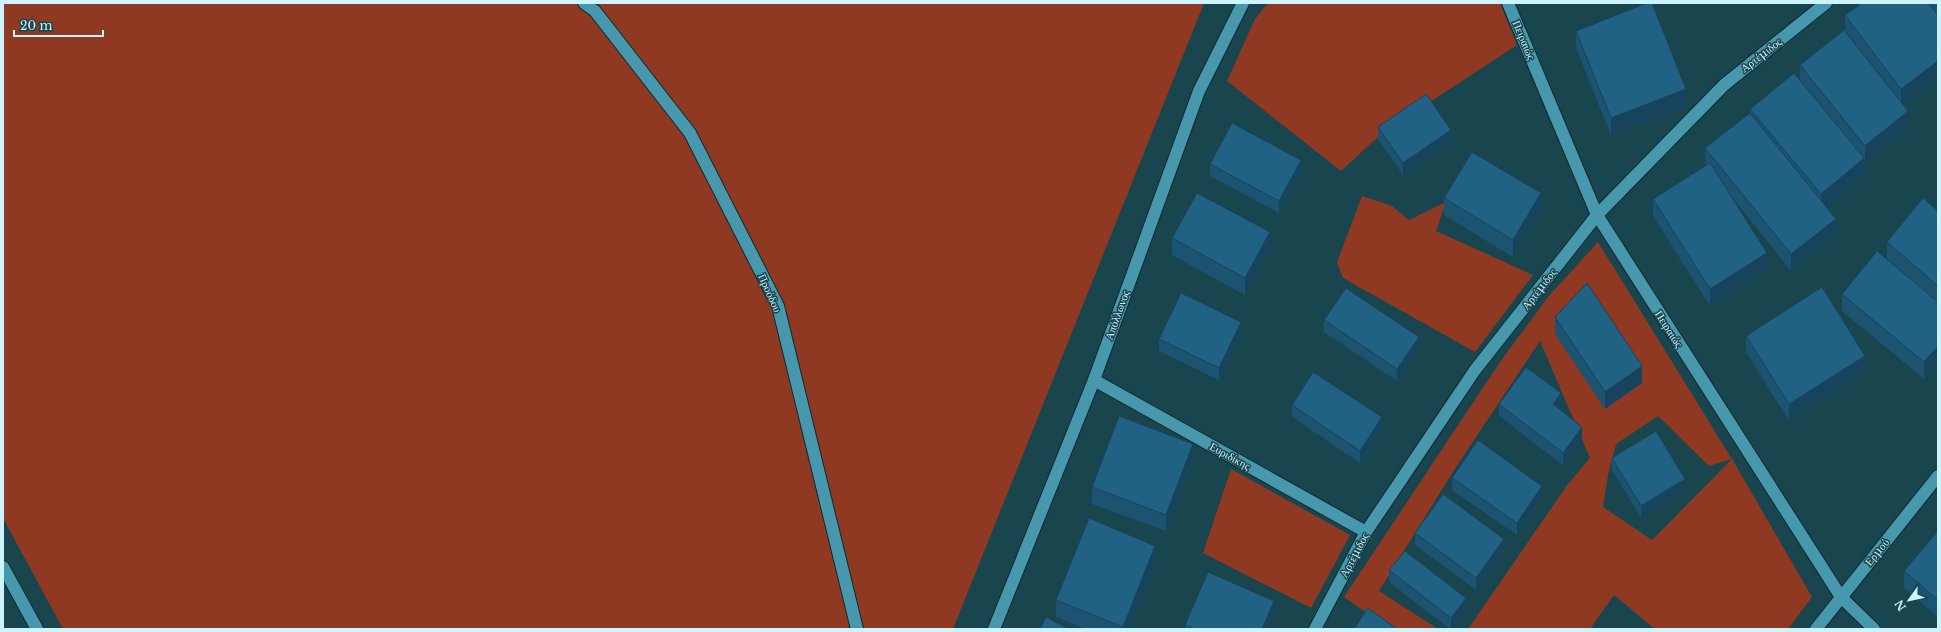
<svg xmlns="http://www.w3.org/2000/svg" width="1941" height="632" viewBox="0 0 1941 632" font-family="'Libre Baskerville',serif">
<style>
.green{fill:#903922;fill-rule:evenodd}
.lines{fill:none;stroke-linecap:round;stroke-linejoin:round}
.minor-casing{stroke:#0f2930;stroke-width:14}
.tertiary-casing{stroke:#0f2930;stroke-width:14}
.minor{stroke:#4798ac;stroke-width:12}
.tertiary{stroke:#4798ac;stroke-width:12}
.wall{fill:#1c5371}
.shaded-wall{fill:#17445c}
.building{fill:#216183;stroke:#17445c}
.labels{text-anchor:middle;stroke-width:3;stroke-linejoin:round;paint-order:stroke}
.street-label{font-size:11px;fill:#cdf3fd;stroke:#19454f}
</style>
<rect width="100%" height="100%" fill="#19454f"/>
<g class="green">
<path d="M3 3H1204L953 629H63L3 518Z"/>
<path d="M1268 3H1500L1517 45 1381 134 1341 171 1227 81 1255 19Z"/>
<path d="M1362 196 1392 206 1409 220 1446 202 1436 231 1533 275 1475 352 1343 278 1337 262Z"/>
<path d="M1598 242 1732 459 1812 597 1788 629H1655L1614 595 1590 629H1468L1568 484 1590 458 1540 341 1456 467 1379 591 1438 629H1390L1344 597 1500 362 1548 297ZM1658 416 1709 466 1732 459 1652 540 1603 507 1608 475 1616 444Z"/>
<path d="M1231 469 1350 535 1311 608 1203 553Z"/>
</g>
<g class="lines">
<defs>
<g id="minor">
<path d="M1508 3 1597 215 1841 597 1874 629"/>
<path d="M1094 380 1366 532"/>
<path d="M3 567 37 629"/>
<path d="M994 629 1094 380 1199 91 1243 3"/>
<path d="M1315 629 1366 532 1475 370 1597 215 1724 85 1826 3"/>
<path d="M1816 629 1938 476"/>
</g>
<path id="tertiary" d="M584 3 595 11 690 133 778 306 857 629"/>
</defs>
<use href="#minor" class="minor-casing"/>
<use href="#tertiary" class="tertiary-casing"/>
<use href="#minor" class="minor"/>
<use href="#tertiary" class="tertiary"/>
</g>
<g class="wall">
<path d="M1862 3H1938V78L1903 105 1908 128 1864 162V175L1826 207 1836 235 1791 271 1731 196 1767 270 1710 306 1653 216V199L1706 166 1705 148 1750 113V109L1800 81V65L1845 32V15Z"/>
<path d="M1576 31 1686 106 1611 135 1576 48Z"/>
<path d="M1378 127 1451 142 1403 175 1378 139Z"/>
<path d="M1210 164 1301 172 1279 213 1210 176Z"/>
<path d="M1444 198 1541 210 1513 257 1444 215Z"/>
<path d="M1938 211V363L1924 379 1842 311V294L1887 259V242Z"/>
<path d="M1172 238 1270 249 1245 295 1172 255Z"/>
<path d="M1555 317 1642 383 1605 409 1555 334Z"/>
<path d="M1324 320 1419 349 1397 381 1324 332Z"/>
<path d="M1241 334 1219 380 1159 351V339Z"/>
<path d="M1746 336 1865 373 1789 421 1746 352Z"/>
<path d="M1499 404 1561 406 1558 409 1582 439 1563 465 1499 416Z"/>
<path d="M1292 405 1382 429 1360 463 1292 417Z"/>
<path d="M1612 458 1685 491 1641 518 1612 470Z"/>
<path d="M1193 461 1166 531 1092 504V487Z"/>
<path d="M1452 478 1542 498 1517 535 1452 490Z"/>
<path d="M1938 531V617L1904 588V571Z"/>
<path d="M1415 533 1504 551 1476 590 1415 545Z"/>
<path d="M1155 562 1129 629H1086L1056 617V600Z"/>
<path d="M1389 570 1466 610 1452 629H1450L1389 582Z"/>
<path d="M1274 618 1270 629H1185V625Z"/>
</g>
<g class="shaded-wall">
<path d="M1938 61V78L1901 106V89Z"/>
<path d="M1686 89V106L1611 135V118Z"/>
<path d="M1908 111V128L1865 163V146Z"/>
<path d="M1451 130V142L1403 175V163Z"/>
<path d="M1864 158V175L1821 211V194Z"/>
<path d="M1301 160V172L1279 213V201Z"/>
<path d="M1541 193V210L1513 257V240Z"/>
<path d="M1836 219V235L1791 271V254Z"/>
<path d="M1270 232V249L1245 295V278Z"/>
<path d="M1767 253V270L1710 306V289Z"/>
<path d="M1241 322V334L1219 380V368Z"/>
<path d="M1419 337V349L1397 381V369Z"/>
<path d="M1938 346V363L1924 379V362Z"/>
<path d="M1865 356V373L1789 421V404Z"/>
<path d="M1642 366V383L1605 409V392Z"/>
<path d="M1561 393V406L1553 416V404Z"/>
<path d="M1382 417V429L1360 463V451Z"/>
<path d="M1582 427V439L1563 465V453Z"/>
<path d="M1193 444V461L1166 531V515Z"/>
<path d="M1685 479V491L1641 518V506Z"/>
<path d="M1542 486V498L1517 535V523Z"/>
<path d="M1504 539V551L1476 590V578Z"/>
<path d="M1155 546V562L1129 629H1123V627Z"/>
<path d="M1466 598V610L1452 629H1451V618Z"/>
<path d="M1274 601V618L1270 629H1262Z"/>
</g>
<g class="building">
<path d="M1647 3H1652L1686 89 1611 118 1576 31Z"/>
<path d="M1862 3H1929L1938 15V61L1901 89 1845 15Z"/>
<path d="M1844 30 1908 111 1865 146 1800 65Z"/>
<path d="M1794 73 1864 158 1821 194 1750 109Z"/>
<path d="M1426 94 1451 130 1403 163 1378 127Z"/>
<path d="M1750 113 1836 219 1791 254 1705 148Z"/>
<path d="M1232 123 1301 160 1279 201 1210 164Z"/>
<path d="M1472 152 1541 193 1513 240 1444 198Z"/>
<path d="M1710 163 1767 253 1710 289 1653 199Z"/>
<path d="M1197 193 1270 232 1245 278 1172 238Z"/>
<path d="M1923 198 1938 211V286L1887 242Z"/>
<path d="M1877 251 1938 302V346L1924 362 1842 294Z"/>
<path d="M1587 283 1642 366 1605 392 1555 317Z"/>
<path d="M1822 287 1865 356 1789 404 1746 336Z"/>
<path d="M1346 288 1419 337 1397 369 1324 320Z"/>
<path d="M1181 293 1241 322 1219 368 1159 339Z"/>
<path d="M1526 367 1561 393 1553 404 1582 427 1563 453 1499 404Z"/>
<path d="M1313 372 1382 417 1360 451 1292 405Z"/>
<path d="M1119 416 1193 444 1166 515 1092 487Z"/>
<path d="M1656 431 1685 479 1641 506 1612 458Z"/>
<path d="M1478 440 1542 486 1517 523 1452 478Z"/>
<path d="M1443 494 1504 539 1476 578 1415 533Z"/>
<path d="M1089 518 1155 546 1123 627 1056 600Z"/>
<path d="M1938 531V600L1904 571Z"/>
<path d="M1405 551 1466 598 1451 618 1389 570Z"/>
<path d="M1208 572 1274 601 1262 629H1194L1185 625Z"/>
<path d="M1368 608 1397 629H1354Z"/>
<path d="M1046 617 1069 629H1040Z"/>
</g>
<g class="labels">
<g class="street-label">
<text transform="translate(1524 40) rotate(67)" y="4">Πειραιώς</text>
<text transform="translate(1761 55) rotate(-38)" y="4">Αρτέμιδος</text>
<text transform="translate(1539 289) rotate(-52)" y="4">Αρτέμιδος</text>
<text transform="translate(770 293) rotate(66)" y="4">Προόδου</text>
<text transform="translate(1117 315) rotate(-70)" y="4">Απόλλωνος</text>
<text transform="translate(1669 329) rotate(57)" y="4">Πειραιώς</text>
<text transform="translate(1230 456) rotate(29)" y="4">Ευριδίκης</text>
<text transform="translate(1877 552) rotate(-51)" y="4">Ερμού</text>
<text transform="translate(1354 555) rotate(-62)" y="4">Αρτέμιδος</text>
</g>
</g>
<rect width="1941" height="632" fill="none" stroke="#cdf3fd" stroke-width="8"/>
<g transform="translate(1909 600) rotate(237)" stroke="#19454f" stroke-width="3" paint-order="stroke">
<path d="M0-3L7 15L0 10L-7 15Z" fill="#cdf3fd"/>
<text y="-6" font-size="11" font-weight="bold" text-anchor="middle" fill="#cdf3fd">N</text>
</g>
<path d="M14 30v6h89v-6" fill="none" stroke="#cdf3fd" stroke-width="2"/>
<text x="20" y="30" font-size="12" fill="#cdf3fd" stroke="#19454f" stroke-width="3" paint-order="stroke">20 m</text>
</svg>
